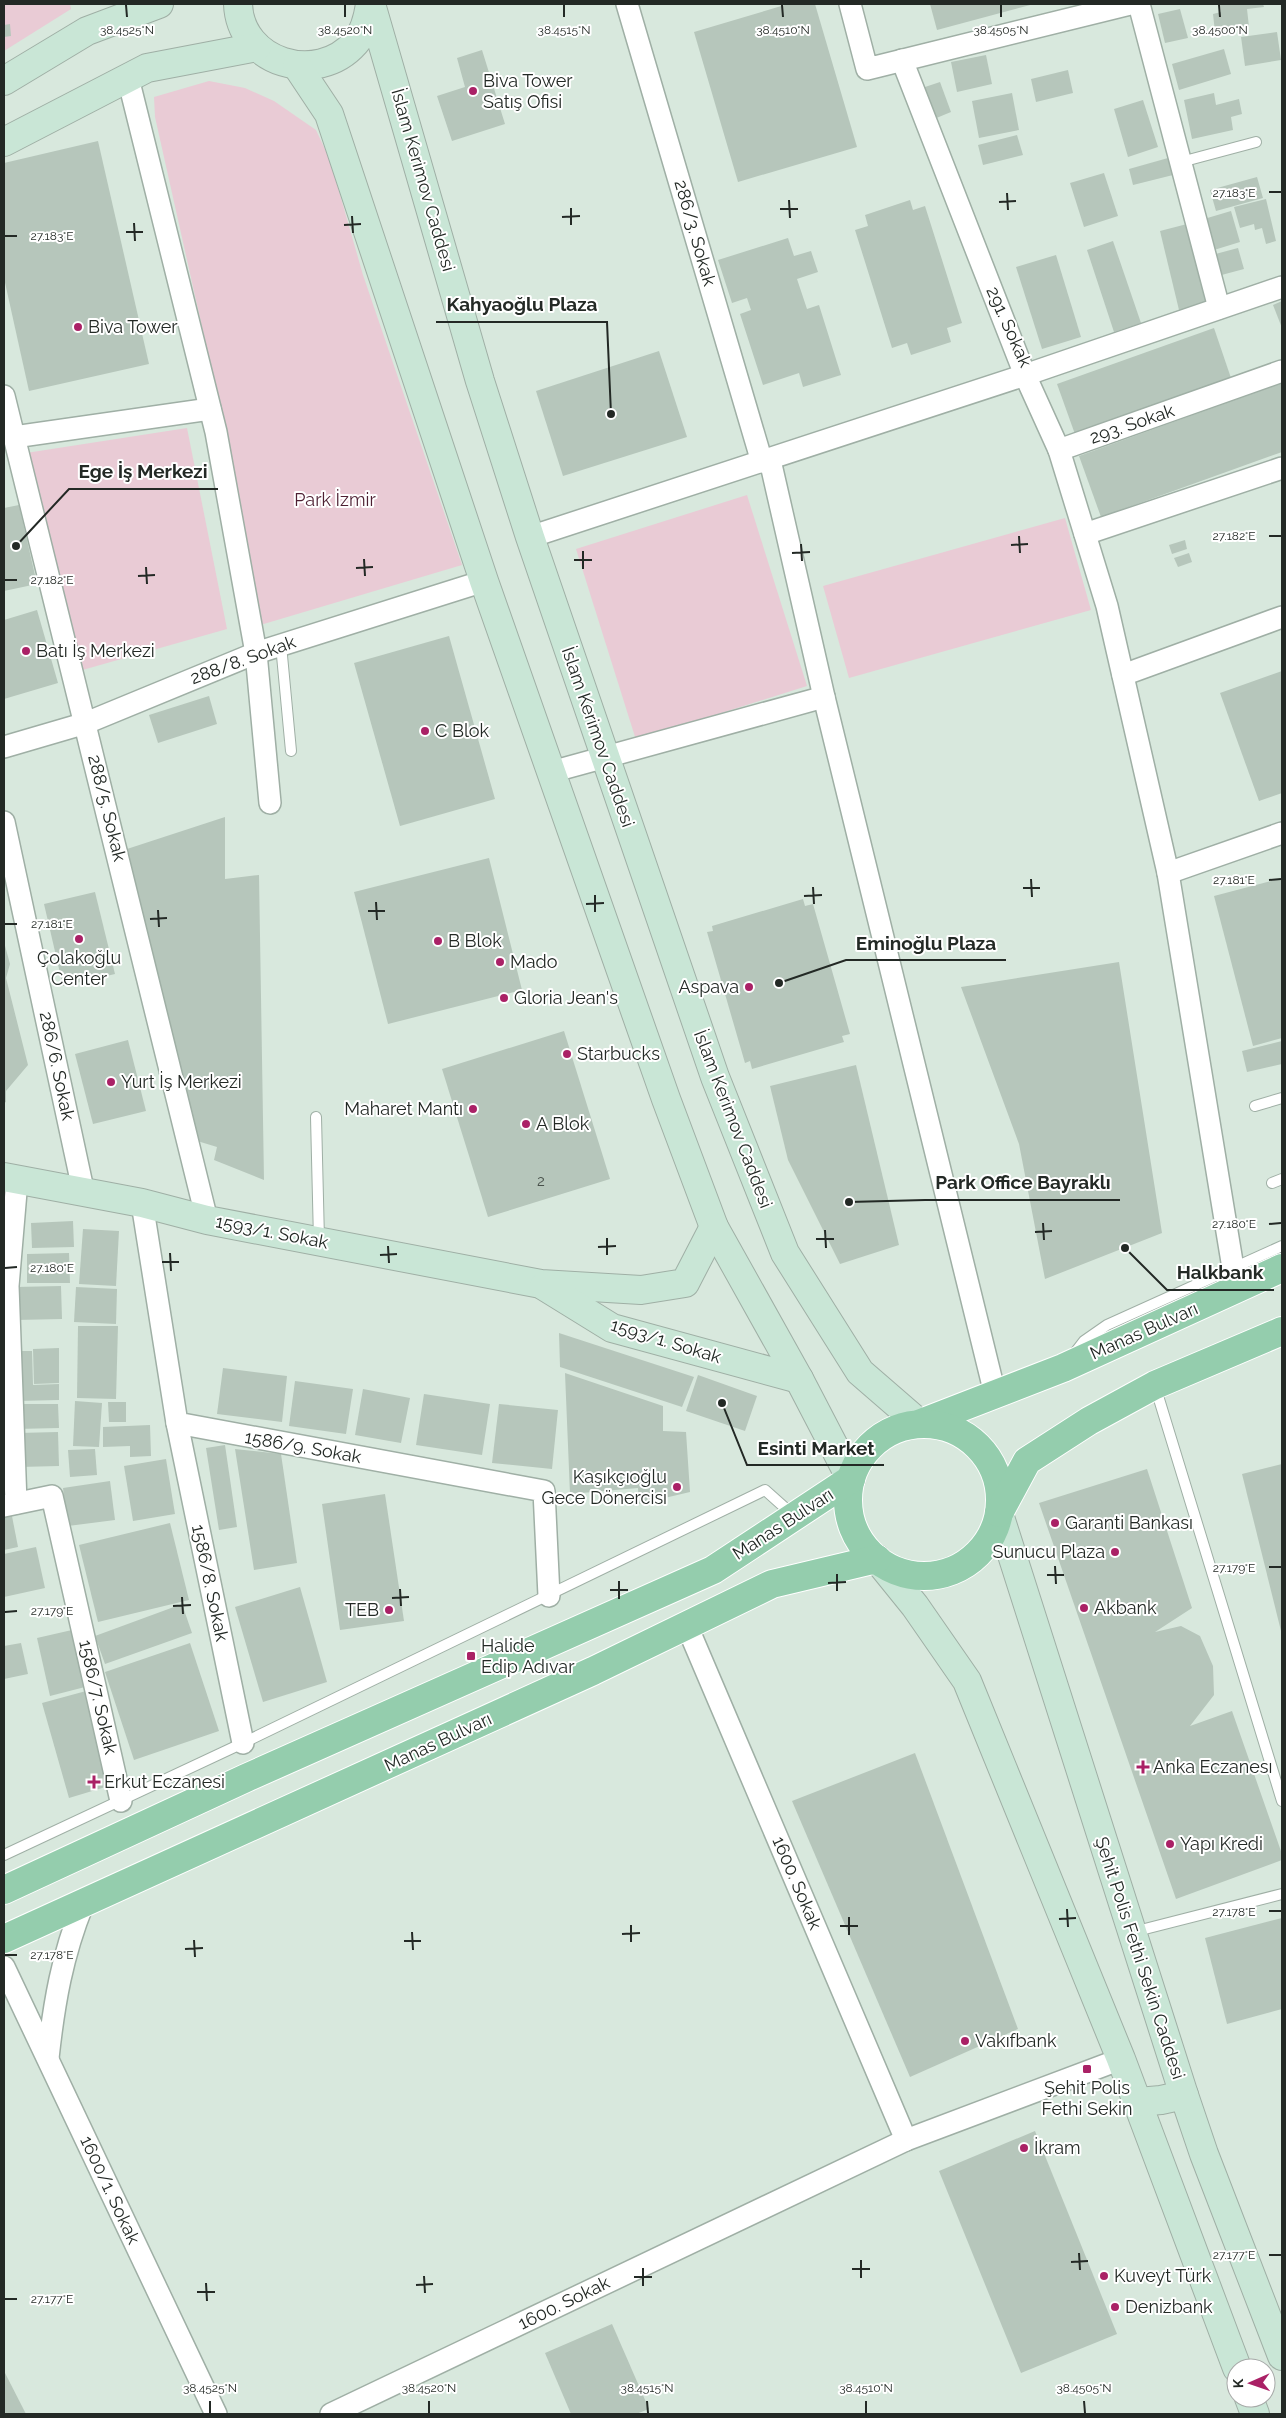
<svg xmlns="http://www.w3.org/2000/svg" width="1286" height="2418" viewBox="0 0 1286 2418" font-family="Raleway,sans-serif">
<style>
.green{fill:#e9cbd5}
.building{fill:#b6c6bb}
.lines{fill:none;stroke-linecap:round;stroke-linejoin:round}
.lane-casing{stroke:#9fafa5;stroke-width:12}
.street-casing{stroke:#9fafa5;stroke-width:24}
.secondary-casing{stroke:#9fafa5;stroke-width:30}
.primary-casing{stroke:#fff;stroke-width:30}
.lane{stroke:#fff;stroke-width:10}
.street{stroke:#fff;stroke-width:21}
.secondary{stroke:#c9e6d6;stroke-width:28}
.primary{stroke:#94cdad;stroke-width:28}
.ticks{fill:none;stroke:#232925;stroke-width:2}
.poi-dot{fill:#aa2166;stroke:#fff;stroke-width:2}
.labels{text-anchor:middle;stroke-width:4;stroke-linejoin:round;paint-order:stroke}
.number-label{font-size:15px;fill:#48504a}
.poi-label{font-size:18px;fill:#232925;stroke:#fff;text-anchor:start}
.street-label{font-size:18px;fill:#232925;stroke:#fff}
.park-label{font-size:18px;fill:#4d1f32;stroke:#fff}
.ticks-label{font-size:12px;text-anchor:middle;fill:#232925;stroke:#fff;stroke-width:4;stroke-linejoin:round;paint-order:stroke}
.leader{fill:none;stroke:#232925;stroke-width:2}
.callout-dot{fill:#232925;stroke:#fff;stroke-width:2}
.callout-label{font-size:19px;text-anchor:middle;font-weight:bold;fill:#232925;stroke:#fff;stroke-width:4;stroke-linejoin:round;paint-order:stroke}
</style>
<rect width="100%" height="100%" fill="#d8e8dd"/>
<g class="green">
<path d="M4 4H70L71 9 4 51Z"/>
<path d="M209 81 245 88 274 101 316 130 330 160 363 275 462 565 257 626 230 452 155 117 154 97Z"/>
<path d="M187 428 227 629 79 671 26 453Z"/>
<path d="M747 495 807 686 636 740 576 549Z"/>
<path d="M1065 518 1091 610 849 678 823 586Z"/>
</g>
<g class="building">
<path d="M788 4H815L857 147 738 182 694 32Z"/>
<path d="M930 4H1034L937 30Z"/>
<path d="M1220 4H1263L1264 7 1247 9 1249 27 1215 32 1213 14 1221 12Z"/>
<path d="M1180 9 1188 38 1165 43 1158 14Z"/>
<path d="M10 24 11 36 4 37V25Z"/>
<path d="M1277 32 1281 60 1245 66 1241 37Z"/>
<path d="M1224 49 1231 74 1179 90 1172 64Z"/>
<path d="M482 50 505 124 452 141 437 96 465 87 457 58Z"/>
<path d="M986 55 992 84 957 92 951 62Z"/>
<path d="M1068 70 1073 93 1036 102 1031 79Z"/>
<path d="M940 82 951 112 934 119 922 88Z"/>
<path d="M1012 93 1019 130 979 138 972 101Z"/>
<path d="M1214 93 1216 105 1239 99 1242 114 1231 117 1233 130 1192 139 1184 100Z"/>
<path d="M1143 100 1158 147 1128 157 1114 109Z"/>
<path d="M1017 135 1023 155 983 165 978 145Z"/>
<path d="M98 141 149 364 29 391 4 278V163Z"/>
<path d="M1168 158 1173 175 1133 185 1129 169Z"/>
<path d="M1104 173 1118 216 1084 227 1070 183Z"/>
<path d="M1257 177 1263 198 1216 211 1210 190Z"/>
<path d="M1266 199 1276 241 1266 244 1262 228 1255 230 1254 224 1240 228 1234 207Z"/>
<path d="M910 200 913 210 925 206 962 323 947 328 951 342 911 355 907 343 892 348 855 230 868 226 865 215Z"/>
<path d="M1231 211 1240 242 1214 250 1204 219Z"/>
<path d="M1187 224 1206 303 1179 310 1160 231Z"/>
<path d="M788 238 794 256 811 251 818 272 797 279 807 309 819 305 841 375 803 387 799 373 763 385 740 314 751 310 747 298 732 303 718 260Z"/>
<path d="M1113 241 1141 323 1114 332 1087 250Z"/>
<path d="M1238 248 1244 269 1214 277 1208 256Z"/>
<path d="M1056 255 1081 337 1042 349 1016 267Z"/>
<path d="M1282 301V328L1273 305Z"/>
<path d="M1214 328 1232 381 1076 437 1057 384Z"/>
<path d="M659 351 687 437 563 476 536 391Z"/>
<path d="M1282 383V452L1101 517 1079 456Z"/>
<path d="M19 505 37 584 4 591V508Z"/>
<path d="M1185 540 1187 549 1172 554 1169 545Z"/>
<path d="M1189 553 1192 562 1178 567 1174 558Z"/>
<path d="M37 610 58 683 4 699V620Z"/>
<path d="M449 636 495 799 400 826 354 663Z"/>
<path d="M1282 671V793L1259 801 1220 693Z"/>
<path d="M209 696 217 724 158 743 149 715Z"/>
<path d="M225 817V879L259 875 264 1180 214 1160 217 1147 194 1140 127 849Z"/>
<path d="M489 858 522 990 388 1024 354 892Z"/>
<path d="M1282 878V1038L1253 1046 1214 896Z"/>
<path d="M95 892 115 974 63 986 44 904Z"/>
<path d="M803 899 805 906 813 904 850 1034 842 1036 844 1042 752 1069 750 1061 745 1063 707 932 713 931 712 926Z"/>
<path d="M4 942 10 964 6 978 28 1065 6 1091V1102L4 1103Z"/>
<path d="M1119 962 1162 1233 1045 1279 1019 1144 961 987Z"/>
<path d="M564 1031 610 1179 488 1217 442 1069Z"/>
<path d="M128 1040 146 1111 93 1124 75 1054Z"/>
<path d="M1282 1041V1064L1247 1072 1242 1051Z"/>
<path d="M856 1065 899 1245 840 1264 788 1160 770 1086Z"/>
<path d="M73 1221 74 1247 32 1248 31 1223Z"/>
<path d="M83 1229 119 1231 116 1286 79 1284Z"/>
<path d="M69 1253 70 1283H27V1254Z"/>
<path d="M61 1286 62 1319 16 1320 15 1287Z"/>
<path d="M76 1287 117 1289 116 1324 74 1322Z"/>
<path d="M78 1326H118L116 1399 77 1398Z"/>
<path d="M559 1333 694 1377 682 1407 560 1367Z"/>
<path d="M59 1348V1383L34 1384 33 1349Z"/>
<path d="M15 1351H32L33 1385 59 1384V1400L16 1401Z"/>
<path d="M223 1368 287 1376 282 1422 217 1414Z"/>
<path d="M565 1373 663 1406V1431L686 1432 690 1492 639 1504 638 1488 570 1494Z"/>
<path d="M698 1375 757 1396 745 1431 686 1411Z"/>
<path d="M295 1381 353 1389 346 1434 289 1426Z"/>
<path d="M363 1389 410 1398 401 1443 355 1435Z"/>
<path d="M424 1394 490 1404 482 1455 416 1445Z"/>
<path d="M75 1401 102 1403 99 1447 73 1446Z"/>
<path d="M108 1402H126V1422H109Z"/>
<path d="M16 1404H58L59 1428 16 1429Z"/>
<path d="M499 1404 558 1410 552 1469 492 1463Z"/>
<path d="M150 1425 151 1456 130 1457V1446L103 1447V1427Z"/>
<path d="M58 1432 59 1466 19 1467 18 1433Z"/>
<path d="M225 1445 237 1527 219 1530 206 1448Z"/>
<path d="M95 1449 97 1475 70 1477 68 1450Z"/>
<path d="M235 1449 281 1454 297 1563 254 1570Z"/>
<path d="M166 1459 175 1514 133 1521 124 1466Z"/>
<path d="M1282 1464V1635L1242 1474Z"/>
<path d="M1147 1469 1192 1608 1155 1632 1181 1626 1200 1636 1213 1666 1214 1695 1190 1726 1232 1711 1282 1854V1860L1176 1899 1039 1503Z"/>
<path d="M110 1481 115 1520 68 1526 63 1488Z"/>
<path d="M385 1494 404 1621 340 1630 322 1504Z"/>
<path d="M11 1511 18 1547 4 1550V1512Z"/>
<path d="M170 1523 189 1600 98 1622 79 1545Z"/>
<path d="M36 1547 45 1588 4 1597V1554Z"/>
<path d="M300 1587 327 1682 263 1702 235 1607Z"/>
<path d="M182 1604 192 1633 105 1664 95 1636Z"/>
<path d="M72 1630 85 1687 50 1696 37 1638Z"/>
<path d="M21 1643 28 1674 4 1679V1646Z"/>
<path d="M190 1643 219 1731 134 1760 105 1672Z"/>
<path d="M86 1691 112 1785 69 1798 42 1703Z"/>
<path d="M915 1753 1018 2029 910 2077 792 1801Z"/>
<path d="M1282 1918V2009L1227 2024 1205 1938Z"/>
<path d="M1035 2131 1117 2334 1021 2373 939 2171Z"/>
<path d="M612 2324 649 2409 636 2414H571L545 2353Z"/>
<path d="M4 2371 26 2414H4Z"/>
</g>
<g class="lines">
<defs>
<g id="lane">
<path d="M1181 162 1256 142"/>
<path d="M281 645 291 751"/>
<path d="M1255 1106 1282 1098"/>
<path d="M316 1117 319 1240"/>
<path d="M1272 1183 1282 1179"/>
<path d="M1074 1354 1084 1341 1107 1325 1282 1246"/>
<path d="M1155 1386 1282 1801"/>
<path d="M4 1855 243 1743 765 1490 793 1515"/>
<path d="M1133 1932 1282 1894"/>
</g>
<g id="street">
<path d="M627 4 762 462"/>
<path d="M850 4 867 69 1130 4"/>
<path d="M1139 4 1219 308"/>
<path d="M902 60 1025 375 1282 287"/>
<path d="M128 78 216 432 256 653 270 803"/>
<path d="M4 396 207 1220"/>
<path d="M14 437 210 409"/>
<path d="M1059 450 1107 606 1168 873 1233 1268"/>
<path d="M770 460 824 697 995 1394"/>
<path d="M1085 534 1282 468"/>
<path d="M530 537 1025 375 1059 450 1282 371"/>
<path d="M1123 675 1282 617"/>
<path d="M4 747 86 723 256 653 484 581"/>
<path d="M551 772 824 697"/>
<path d="M4 822 84 1194"/>
<path d="M1168 873 1282 833"/>
<path d="M142 1203 177 1423 544 1491 549 1596"/>
<path d="M177 1423 243 1743"/>
<path d="M16 1503 8 1286 17 1180"/>
<path d="M4 1506 52 1496 121 1801"/>
<path d="M687 1626 906 2140"/>
<path d="M4 1967 216 2414"/>
<path d="M48 2058C54 2003 62 1956 83 1904"/>
<path d="M331 2414 906 2140 1121 2059"/>
</g>
<g id="secondary">
<path d="M238 4C240 63 317 86 355 43 365 32 368 18 370 4"/>
<path d="M371 4 480 381 530 537 715 1077 785 1253 860 1372 920 1424"/>
<path d="M297 66 329 114 484 581 666 1099 714 1227 799 1379 851 1479"/>
<path d="M4 81 87 31 159 4"/>
<path d="M4 142 147 68 257 47"/>
<path d="M4 1177 142 1203 207 1220 541 1284 641 1290 685 1283 714 1227"/>
<path d="M544 1286 612 1328 799 1379"/>
<path d="M999 1514 1184 2095 1204 2154 1282 2356"/>
<path d="M877 1559 915 1606 967 1681 1121 2059 1237 2368"/>
<path d="M1138 2102 1161 2100 1184 2095"/>
<path d="M1249 2398 1255 2414"/>
</g>
<g id="primary">
<path d="M921 1423 1063 1368 1282 1268"/>
<circle cx="924" cy="1500" r="76"/>
<path d="M999 1513 1027 1461 1089 1421 1155 1385 1282 1331"/>
<path d="M4 1890 246 1778 713 1570 851 1479"/>
<path d="M4 1939 593 1671 772 1584 877 1559"/>
</g>
</defs>
<use href="#lane" class="lane-casing"/>
<use href="#street" class="street-casing"/>
<use href="#secondary" class="secondary-casing"/>
<use href="#primary" class="primary-casing"/>
<use href="#lane" class="lane"/>
<use href="#street" class="street"/>
<use href="#secondary" class="secondary"/>
<use href="#primary" class="primary"/>
</g>
<path class="ticks" d="M126 5 127 17M345 5V17M564 5V17M782 5 783 17M1001 5V17M1219 5 1220 17M1269 192H1281M1007 193 1008 210M789 200 790 218M999 202 1016 201M571 208V225M780 209H798M352 216 353 233M562 217 580 216M134 223 135 241M344 225 361 224M126 232H143M5 236H17M1019 536 1020 553M1269 536H1281M801 544 802 561M1011 545 1028 544M583 551V569M792 553 810 552M364 559 365 576M574 560H592M146 567 147 584M356 568 373 567M138 576 155 575M5 580H17M1031 879 1032 897M1269 880 1281 879M813 887 814 904M1023 888H1040M595 895V912M804 896 822 895M376 902 377 920M586 904 604 903M158 910 159 927M368 911H385M150 919 167 918M5 924H17M1043 1223 1044 1240M1269 1224 1281 1223M825 1230 826 1248M1035 1232 1052 1231M607 1238V1255M816 1239H834M388 1246 389 1263M598 1247 616 1246M170 1253 171 1271M380 1255 397 1254M162 1262H179M5 1268 17 1267M1055 1566 1056 1584M1269 1567H1281M837 1574V1591M1047 1575H1064M619 1581V1599M828 1583 846 1582M400 1589 401 1606M610 1590H628M182 1597 183 1614M392 1598 409 1597M173 1606 191 1605M5 1612 17 1611M1067 1909 1068 1927M1269 1911H1281M849 1917V1935M1059 1919 1076 1918M631 1925V1942M840 1926H858M412 1932 413 1950M622 1934 640 1933M194 1940 195 1957M404 1941H421M185 1949 203 1948M5 1955H17M1079 2253 1080 2270M1269 2255H1281M861 2260V2278M1071 2262 1088 2261M643 2268V2286M852 2269H870M424 2276 425 2293M634 2277H652M206 2283 207 2301M416 2285 433 2284M197 2292H215M5 2299H17M210 2401V2413M429 2401V2413M647 2401 648 2413M866 2401V2413M1084 2401 1085 2413"/>
<g class="poi-dot">
<circle cx="473" cy="91" r="5"/>
<circle cx="78" cy="327" r="5"/>
<circle cx="26" cy="651" r="5"/>
<circle cx="425" cy="731" r="5"/>
<circle cx="79" cy="939" r="5"/>
<circle cx="438" cy="941" r="5"/>
<circle cx="500" cy="962" r="5"/>
<circle cx="749" cy="987" r="5"/>
<circle cx="504" cy="998" r="5"/>
<circle cx="567" cy="1054" r="5"/>
<circle cx="111" cy="1082" r="5"/>
<circle cx="473" cy="1109" r="5"/>
<circle cx="526" cy="1124" r="5"/>
<circle cx="677" cy="1487" r="5"/>
<circle cx="1055" cy="1523" r="5"/>
<circle cx="1115" cy="1552" r="5"/>
<circle cx="1084" cy="1608" r="5"/>
<circle cx="389" cy="1610" r="5"/>
<rect x="466" y="1651" width="10" height="10" rx="2.5"/>
<path d="M1140.5 1759.5h5v5h5v5h-5v5h-5v-5h-5v-5h5z"/>
<path d="M91.5 1774.5h5v5h5v5h-5v5h-5v-5h-5v-5h5z"/>
<circle cx="1170" cy="1844" r="5"/>
<circle cx="965" cy="2041" r="5"/>
<rect x="1082" y="2064" width="10" height="10" rx="2.5"/>
<circle cx="1024" cy="2148" r="5"/>
<circle cx="1104" cy="2276" r="5"/>
<circle cx="1115" cy="2307" r="5"/>
</g>
<g class="labels">
<g class="number-label">
<text x="541" y="1186">2</text>
</g>
<g class="poi-label">
<text x="483" y="87">Biva Tower<tspan x="483" dy="21">Satış Ofisi</tspan></text>
<text x="88" y="333">Biva Tower</text>
<text x="36" y="657">Batı İş Merkezi</text>
<text x="435" y="737">C Blok</text>
<text x="448" y="947">B Blok</text>
<text x="79" y="964" text-anchor="middle">Çolakoğlu<tspan x="79" dy="21">Center</tspan></text>
<text x="510" y="968">Mado</text>
<text x="739" y="993" text-anchor="end">Aspava</text>
<text x="514" y="1004">Gloria Jean's</text>
<text x="577" y="1060">Starbucks</text>
<text x="121" y="1088">Yurt İş Merkezi</text>
<text x="463" y="1115" text-anchor="end">Maharet Mantı</text>
<text x="536" y="1130">A Blok</text>
<text x="667" y="1483" text-anchor="end">Kaşıkçıoğlu<tspan x="667" dy="21">Gece Dönercisi</tspan></text>
<text x="1065" y="1529">Garanti Bankası</text>
<text x="1105" y="1558" text-anchor="end">Sunucu Plaza</text>
<text x="1094" y="1614">Akbank</text>
<text x="379" y="1616" text-anchor="end">TEB</text>
<text x="481" y="1652">Halide<tspan x="481" dy="21">Edip Adıvar</tspan></text>
<text x="1153" y="1773">Anka Eczanesı</text>
<text x="104" y="1788">Erkut Eczanesi</text>
<text x="1180" y="1850">Yapı Kredi</text>
<text x="975" y="2047">Vakıfbank</text>
<text x="1087" y="2094" text-anchor="middle">Şehit Polis<tspan x="1087" dy="21">Fethi Sekin</tspan></text>
<text x="1034" y="2154">İkram</text>
<text x="1114" y="2282">Kuveyt Türk</text>
<text x="1125" y="2313">Denizbank</text>
</g>
<g class="street-label">
<text transform="translate(423 180) rotate(74)" y="6">İslam Kerimov Caddesi</text>
<text transform="translate(695 233) rotate(74)" y="6">286/3. Sokak</text>
<text transform="translate(1009 327) rotate(66)" y="6">291. Sokak</text>
<text transform="translate(1132 424) rotate(-19)" y="6">293. Sokak</text>
<text transform="translate(243 660) rotate(-20)" y="6">288/8. Sokak</text>
<text transform="translate(598 737) rotate(71)" y="6">İslam Kerimov Caddesi</text>
<text transform="translate(107 808) rotate(76)" y="6">288/5. Sokak</text>
<text transform="translate(57 1066) rotate(78)" y="6">286/6. Sokak</text>
<text transform="translate(733 1119) rotate(69)" y="6">İslam Kerimov Caddesi</text>
<text transform="translate(272 1232) rotate(11)" y="6">1593/1. Sokak</text>
<text transform="translate(1144 1331) rotate(-24)" y="6">Manas Bulvarı</text>
<text transform="translate(666 1341) rotate(17)" y="6">1593/1. Sokak</text>
<text transform="translate(303 1447) rotate(10)" y="6">1586/9. Sokak</text>
<text transform="translate(783 1524) rotate(-33)" y="6">Manas Bulvarı</text>
<text transform="translate(210 1583) rotate(78)" y="6">1586/8. Sokak</text>
<text transform="translate(98 1697) rotate(77)" y="6">1586/7. Sokak</text>
<text transform="translate(438 1742) rotate(-25)" y="6">Manas Bulvarı</text>
<text transform="translate(797 1883) rotate(67)" y="6">1600. Sokak</text>
<text transform="translate(1140 1958) rotate(72)" y="6">Şehit Polis Fethi Sekin Caddesi</text>
<text transform="translate(110 2190) rotate(65)" y="6">1600/1. Sokak</text>
<text transform="translate(564 2303) rotate(-26)" y="6">1600. Sokak</text>
</g>
<g class="park-label">
<text x="335" y="506">Park İzmir</text>
</g>
</g>
<g class="ticks-label">
<text x="127" y="34">38.4525°N</text>
<text x="345" y="34">38.4520°N</text>
<text x="564" y="34">38.4515°N</text>
<text x="783" y="34">38.4510°N</text>
<text x="1001" y="34">38.4505°N</text>
<text x="1220" y="34">38.4500°N</text>
<text x="1234" y="197">27.183°E</text>
<text x="52" y="240">27.183°E</text>
<text x="1234" y="540">27.182°E</text>
<text x="52" y="584">27.182°E</text>
<text x="1234" y="884">27.181°E</text>
<text x="52" y="928">27.181°E</text>
<text x="1234" y="1228">27.180°E</text>
<text x="52" y="1272">27.180°E</text>
<text x="1234" y="1572">27.179°E</text>
<text x="52" y="1615">27.179°E</text>
<text x="1234" y="1916">27.178°E</text>
<text x="52" y="1959">27.178°E</text>
<text x="1234" y="2259">27.177°E</text>
<text x="52" y="2303">27.177°E</text>
<text x="210" y="2392">38.4525°N</text>
<text x="429" y="2392">38.4520°N</text>
<text x="647" y="2392">38.4515°N</text>
<text x="866" y="2392">38.4510°N</text>
<text x="1084" y="2392">38.4505°N</text>
</g>
<path class="leader" d="M611 414L607 322H436M16 546L69 489H218M779 983L846 960H1006M849 1202L925 1200H1120M1125 1248L1167 1290H1274M722 1403L747 1465H884"/>
<g class="callout-dot">
<circle cx="611" cy="414" r="5"/>
<circle cx="16" cy="546" r="5"/>
<circle cx="779" cy="983" r="5"/>
<circle cx="849" cy="1202" r="5"/>
<circle cx="1125" cy="1248" r="5"/>
<circle cx="722" cy="1403" r="5"/>
</g>
<g class="callout-label">
<text x="522" y="311">Kahyaoğlu Plaza</text>
<text x="143" y="478">Ege İş Merkezi</text>
<text x="926" y="950">Eminoğlu Plaza</text>
<text x="1023" y="1189">Park Office Bayraklı</text>
<text x="1220" y="1279">Halkbank</text>
<text x="816" y="1455">Esinti Market</text>
</g>
<rect width="1286" height="2418" fill="none" stroke="#232925" stroke-width="10"/>
<g transform="translate(1251 2383) rotate(268)"><circle r="24" fill="#ffffff" stroke="#a7a9a8"/>
<path d="M0-4L9 19L0 12L-9 19Z" fill="#aa2166"/>
<text y="-8" font-size="14" font-weight="bold" text-anchor="middle" fill="#232925">K</text>
</g>
</svg>
